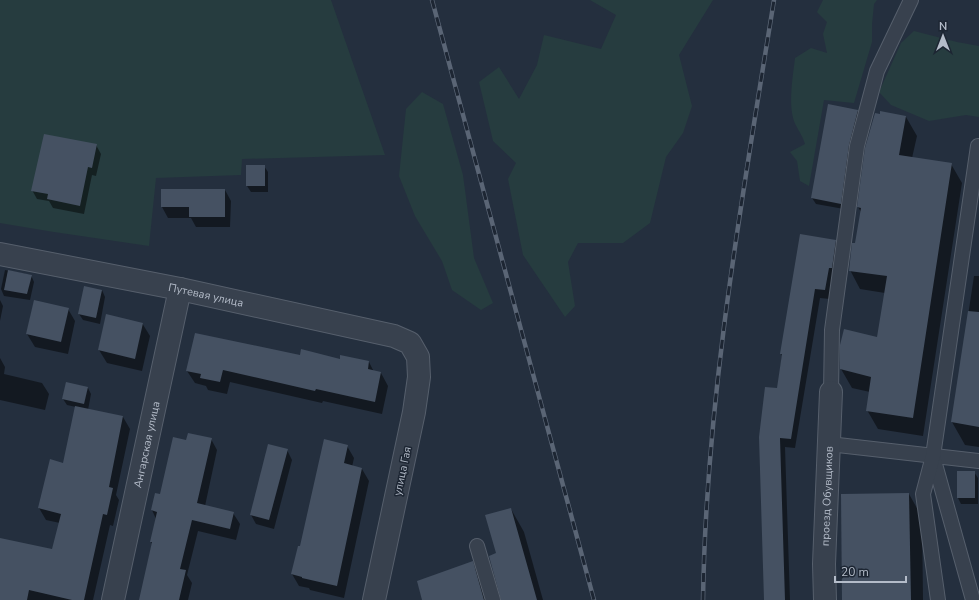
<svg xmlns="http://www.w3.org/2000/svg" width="979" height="600" viewBox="0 0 979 600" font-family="'Nunito Sans',sans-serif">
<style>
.green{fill:#263c3f}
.shadow{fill:#0007}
.building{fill:#455162}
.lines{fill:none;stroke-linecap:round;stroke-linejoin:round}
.lane-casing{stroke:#565f6c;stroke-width:16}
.street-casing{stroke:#565f6c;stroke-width:24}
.lane{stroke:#38414e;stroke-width:14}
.street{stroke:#38414e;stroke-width:22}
.rail-casing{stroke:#5a6575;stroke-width:4.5}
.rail{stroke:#1d2633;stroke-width:3;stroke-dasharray:9;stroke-linecap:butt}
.labels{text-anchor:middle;stroke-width:3;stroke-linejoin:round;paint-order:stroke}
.street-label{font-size:11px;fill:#b4bcc9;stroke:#1d2633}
</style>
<rect width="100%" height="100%" fill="#242f3e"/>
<g class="green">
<path d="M0 0H331L385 155 242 159 241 175 156 178 149 246 54 232 0 223Z"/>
<path d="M590 0H713L679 55 692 106 683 133 666 157 650 223 623 243H578L568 262 575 306 565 317 523 255 508 179 516 163 493 141 479 82 499 67 519 99 537 65 544 35 601 49 616 15Z"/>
<path d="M823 0H877L874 4 872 24V42L854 103 824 100 809 186 800 181 797 161 790 152 805 144C802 134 797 129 794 121 788 103 793 76 795 58L811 48 827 53 823 34 827 22 817 12Z"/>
<path d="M914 31 957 42 979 46V117L966 115 929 121 891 105 879 92 901 43Z"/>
<path d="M422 92 443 104 463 175 474 258 493 303 481 310 452 290 442 261 415 216 399 176 406 109Z"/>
</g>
<g class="shadow">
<path d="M857 111 861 117 844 209 816 204 812 198Z"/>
<path d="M881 112 906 117 917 136 912 158 951 164 962 183 923 436 878 429 867 410 870 392 852 388 841 369 878 339 885 293 860 289 850 270 856 244 861 212 858 207Z"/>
<path d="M96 145 101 154 96 176 92 175 84 214 53 208 49 201 37 199 32 190Z"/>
<path d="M264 166 268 172V192H251L247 186Z"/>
<path d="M162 190H225L231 201 230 227H196L191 218H168L162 207Z"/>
<path d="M835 241 840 250 830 299 820 298 795 448 785 447 790 600H765L778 389 782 356 781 353Z"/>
<path d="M5 270 31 275 34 282 30 300 4 296 1 289Z"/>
<path d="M974 276H979V447L965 445 952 422Z"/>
<path d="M102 290 105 297 100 324 83 320 79 314Z"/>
<path d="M0 300 3 306 0 321Z"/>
<path d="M68 309 75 321 68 354 35 347 27 334Z"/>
<path d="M142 323 150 336 142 371 107 363 99 350Z"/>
<path d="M301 356 369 362 374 372 381 373 388 386 382 414 323 401 322 403 230 382 227 394 208 390 206 386 195 383 187 371Z"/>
<path d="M0 358 5 367 4 374 42 383 49 394 45 410 0 400Z"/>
<path d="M88 388 91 394 88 410 123 417 130 429 116 495 119 500 113 526 110 525 93 600H0V544L53 550 60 523 46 520 39 508 64 464 76 407 67 405 63 399Z"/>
<path d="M211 439 217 450 205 506 233 513 240 524 236 540 198 531 187 575 192 583 188 600H140L152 544 151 542 156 519 152 510 161 496 187 442Z"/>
<path d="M347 446 354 458 352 467 362 469 369 481 344 598 310 590 309 588 299 586 292 574 300 547Z"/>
<path d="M287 450 292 460 274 529 256 524 251 515Z"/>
<path d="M974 472 978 478V504H961L958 498Z"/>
<path d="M909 494 922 517 923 600H843Z"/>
<path d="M511 509 524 532 543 600H502L497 554Z"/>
<path d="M472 563 485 585 490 600H423Z"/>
</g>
<g class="building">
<path d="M828 104 858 110 849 145 841 204 811 198Z"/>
<path d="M880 111 906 116 899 155 952 163 913 418 866 411 871 377 840 369V345L844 329 877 337 887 276 849 271 852 243H855L861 208 857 207 865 148 875 113 880 114Z"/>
<path d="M44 134 97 144 92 168 88 167 80 206 47 199 48 194 31 191Z"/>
<rect x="246" y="165" width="19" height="21"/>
<path d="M161 189H225V217H189V207H161Z"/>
<path d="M800 234 836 240 832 268H829L825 290 815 289 791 439 780 438 785 600H764L759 437 765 387 777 388 782 354H780Z"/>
<path d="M8 270 32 275 27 294 4 290Z"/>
<path d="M84 286 102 290 96 318 78 314Z"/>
<path d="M34 300 69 308 61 342 26 334Z"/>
<path d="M968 311 979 312V427L951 422Z"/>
<path d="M106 314 143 323 135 359 98 350Z"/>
<path d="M195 333 300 355 301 349 340 359V355L369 361 368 369 381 372 375 402 316 389 315 391 223 370 220 382 200 378 201 374 186 371Z"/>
<path d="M66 382 88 387 84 404 62 399Z"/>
<path d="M75 406 123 416 109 487 113 488 107 515 103 514 84 600H72L29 590 27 600H0V538L52 549 61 514 38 508 50 459 63 463Z"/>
<path d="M188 433 212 438 197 503 234 512 230 529 192 520 180 569 186 570 179 600H139L152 542H150L157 512 151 510 155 493 160 494 173 437 186 440Z"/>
<path d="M324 439 348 445 344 463 362 468 337 586 302 578V577L291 574 298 546H300Z"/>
<path d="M268 444 288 449 269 520 250 515Z"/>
<rect x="957" y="471" width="18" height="27"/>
<path d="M909 493 911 600H842L841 494Z"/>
<path d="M511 508 537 600H501L489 556 496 553 485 515Z"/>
<path d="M473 561 484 600H422L417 581Z"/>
</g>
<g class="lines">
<defs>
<g id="lane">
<path d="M831 392 832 330 857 146 877 71 911 0"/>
<path d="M829 444 979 461"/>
<path d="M933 457 973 600"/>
<path d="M477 546 493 600"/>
<path d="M938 600 923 494 933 456 978 146"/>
</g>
<g id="street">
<path id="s1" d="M0 254 180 289 394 336 410 343 418 357 419 377 414 412 374 600"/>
<path id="s2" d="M113 600 180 289"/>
<path id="s3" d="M825 600 824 564 831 392"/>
</g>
</defs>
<use href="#lane" class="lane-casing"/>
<use href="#street" class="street-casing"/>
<use href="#lane" class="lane"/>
<use href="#street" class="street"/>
<defs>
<g id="rail">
<path d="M432 0 594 600"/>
<path d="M703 600C706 398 742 199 774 0"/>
</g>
</defs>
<use href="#rail" class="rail-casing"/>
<use href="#rail" class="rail"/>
</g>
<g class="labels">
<g class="street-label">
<text dy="4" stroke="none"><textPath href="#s1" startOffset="210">Путевая улица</textPath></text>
<text dy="4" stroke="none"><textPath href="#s2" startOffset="159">Ангарская улица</textPath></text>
<text transform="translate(402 471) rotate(-78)" y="4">улица Гая</text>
<text dy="4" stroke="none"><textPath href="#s3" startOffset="104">проезд Обувщиков</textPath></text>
</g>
</g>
<g transform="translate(943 36)" stroke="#1d2633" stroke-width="3" paint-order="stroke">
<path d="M0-3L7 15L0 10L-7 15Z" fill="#b4bcc9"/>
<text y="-6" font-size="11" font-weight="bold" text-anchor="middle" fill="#b4bcc9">N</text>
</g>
<path d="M835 576v6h71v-6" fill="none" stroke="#b4bcc9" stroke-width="2"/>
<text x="841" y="576" font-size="12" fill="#b4bcc9" stroke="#1d2633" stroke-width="3" paint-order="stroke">20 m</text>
</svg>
